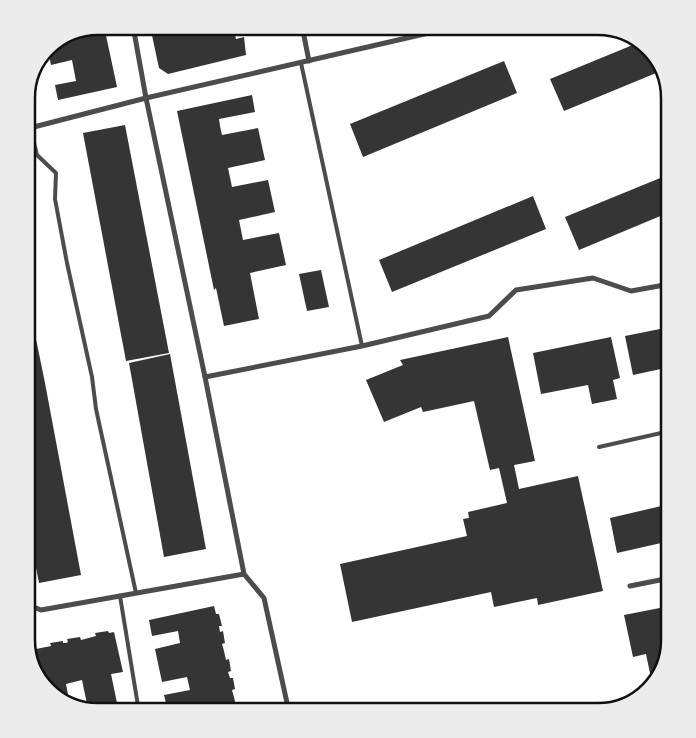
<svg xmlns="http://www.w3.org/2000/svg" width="696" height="738" viewBox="0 0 696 738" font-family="'Sofia Sans Condensed',sans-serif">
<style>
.building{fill:#353535}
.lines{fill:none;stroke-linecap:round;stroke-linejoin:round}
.service{stroke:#4c4c4c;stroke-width:4}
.minor{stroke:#4c4c4c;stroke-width:5}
.rim{fill:none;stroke:#111;stroke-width:2.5}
</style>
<rect width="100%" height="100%" fill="#fff"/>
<g class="building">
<path d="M98 26H104L117 87 58 100 55 85 76 81 72 60 51 65 48 50 50 44Z"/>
<path d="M150 26H233L236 39 244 37 246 55 168 74 159 68Z"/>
<path d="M640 42 655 54 661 71 564 111 550 79Z"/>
<path d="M504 61 517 93 363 157 350 124Z"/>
<path d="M252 95 255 112 219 119 220 126 222 135 258 128 265 160 228 168 232 187 268 180 275 212 239 220 243 240 279 233 286 265 250 273 259 319 224 326 216 288 214 290 177 111Z"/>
<path d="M125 125 169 353 126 361 83 133Z"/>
<path d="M670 174V212L579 250 565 217Z"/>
<path d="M533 196 546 229 392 292 379 260Z"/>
<path d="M321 270 329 307 307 311 299 274Z"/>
<path d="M26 295H27L45 383 81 575 39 583 26 516Z"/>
<path d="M670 327V367L633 375 625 336Z"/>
<path d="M508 337 535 461 514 465 519 489 578 476 603 591 538 605 537 598 494 607 491 592 352 622 340 564 467 536 463 519 469 518 468 512 507 503 499 468 490 470 474 401 423 412 421 407 384 422 366 380 403 365 400 360Z"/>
<path d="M611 337 620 378 613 380 617 399 592 404 588 385 541 394 533 353Z"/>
<path d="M170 354 206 549 164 557 129 363Z"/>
<path d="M670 504V541L617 553 610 518Z"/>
<path d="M214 606 216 614H219L222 626H219L220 632 223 631 225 643 222 644 224 651 226 660 229 659 231 671 228 672 230 678H233L235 689 232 690 234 697 236 706H238L240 712H168L164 695 190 690 187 677 162 682 155 649 180 643 178 631 152 636 149 620Z"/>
<path d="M670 606V641L663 672 652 683 646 654 633 657 624 615Z"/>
<path d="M108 631 109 633 114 632 123 672 111 674 117 703 88 709 82 680 66 684 70 705 66 704 41 684 29 648 35 646 36 649 51 646 50 643 63 641V643H66L68 642 67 639 80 637 81 640 96 636 95 633Z"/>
</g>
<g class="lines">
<g class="service">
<path d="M301 63 362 346"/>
<path d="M26 110 37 155 56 173 55 199 67 263 92 377 96 409 136 593"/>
<path d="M599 447 670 431"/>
<path d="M120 596 139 712"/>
</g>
<g class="minor">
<path d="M133 26 146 98 205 377 244 574 264 598 289 712"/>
<path d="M302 26 309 61"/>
<path d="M26 129 146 98 459 26"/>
<path d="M205 377 362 346 489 316 516 290 593 278 631 291 670 284"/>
<path d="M630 586 670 578"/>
<path d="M26 604 41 610 244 574"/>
</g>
</g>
<path d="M0 0H696V738H0ZM98 35H598A63 63 0 0 1 661 98V640A63 63 0 0 1 598 703H98A63 63 0 0 1 35 640V98A63 63 0 0 1 98 35Z" fill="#ececec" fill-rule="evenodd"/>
<path class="rim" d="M98 35H598A63 63 0 0 1 661 98V640A63 63 0 0 1 598 703H98A63 63 0 0 1 35 640V98A63 63 0 0 1 98 35Z"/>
</svg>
